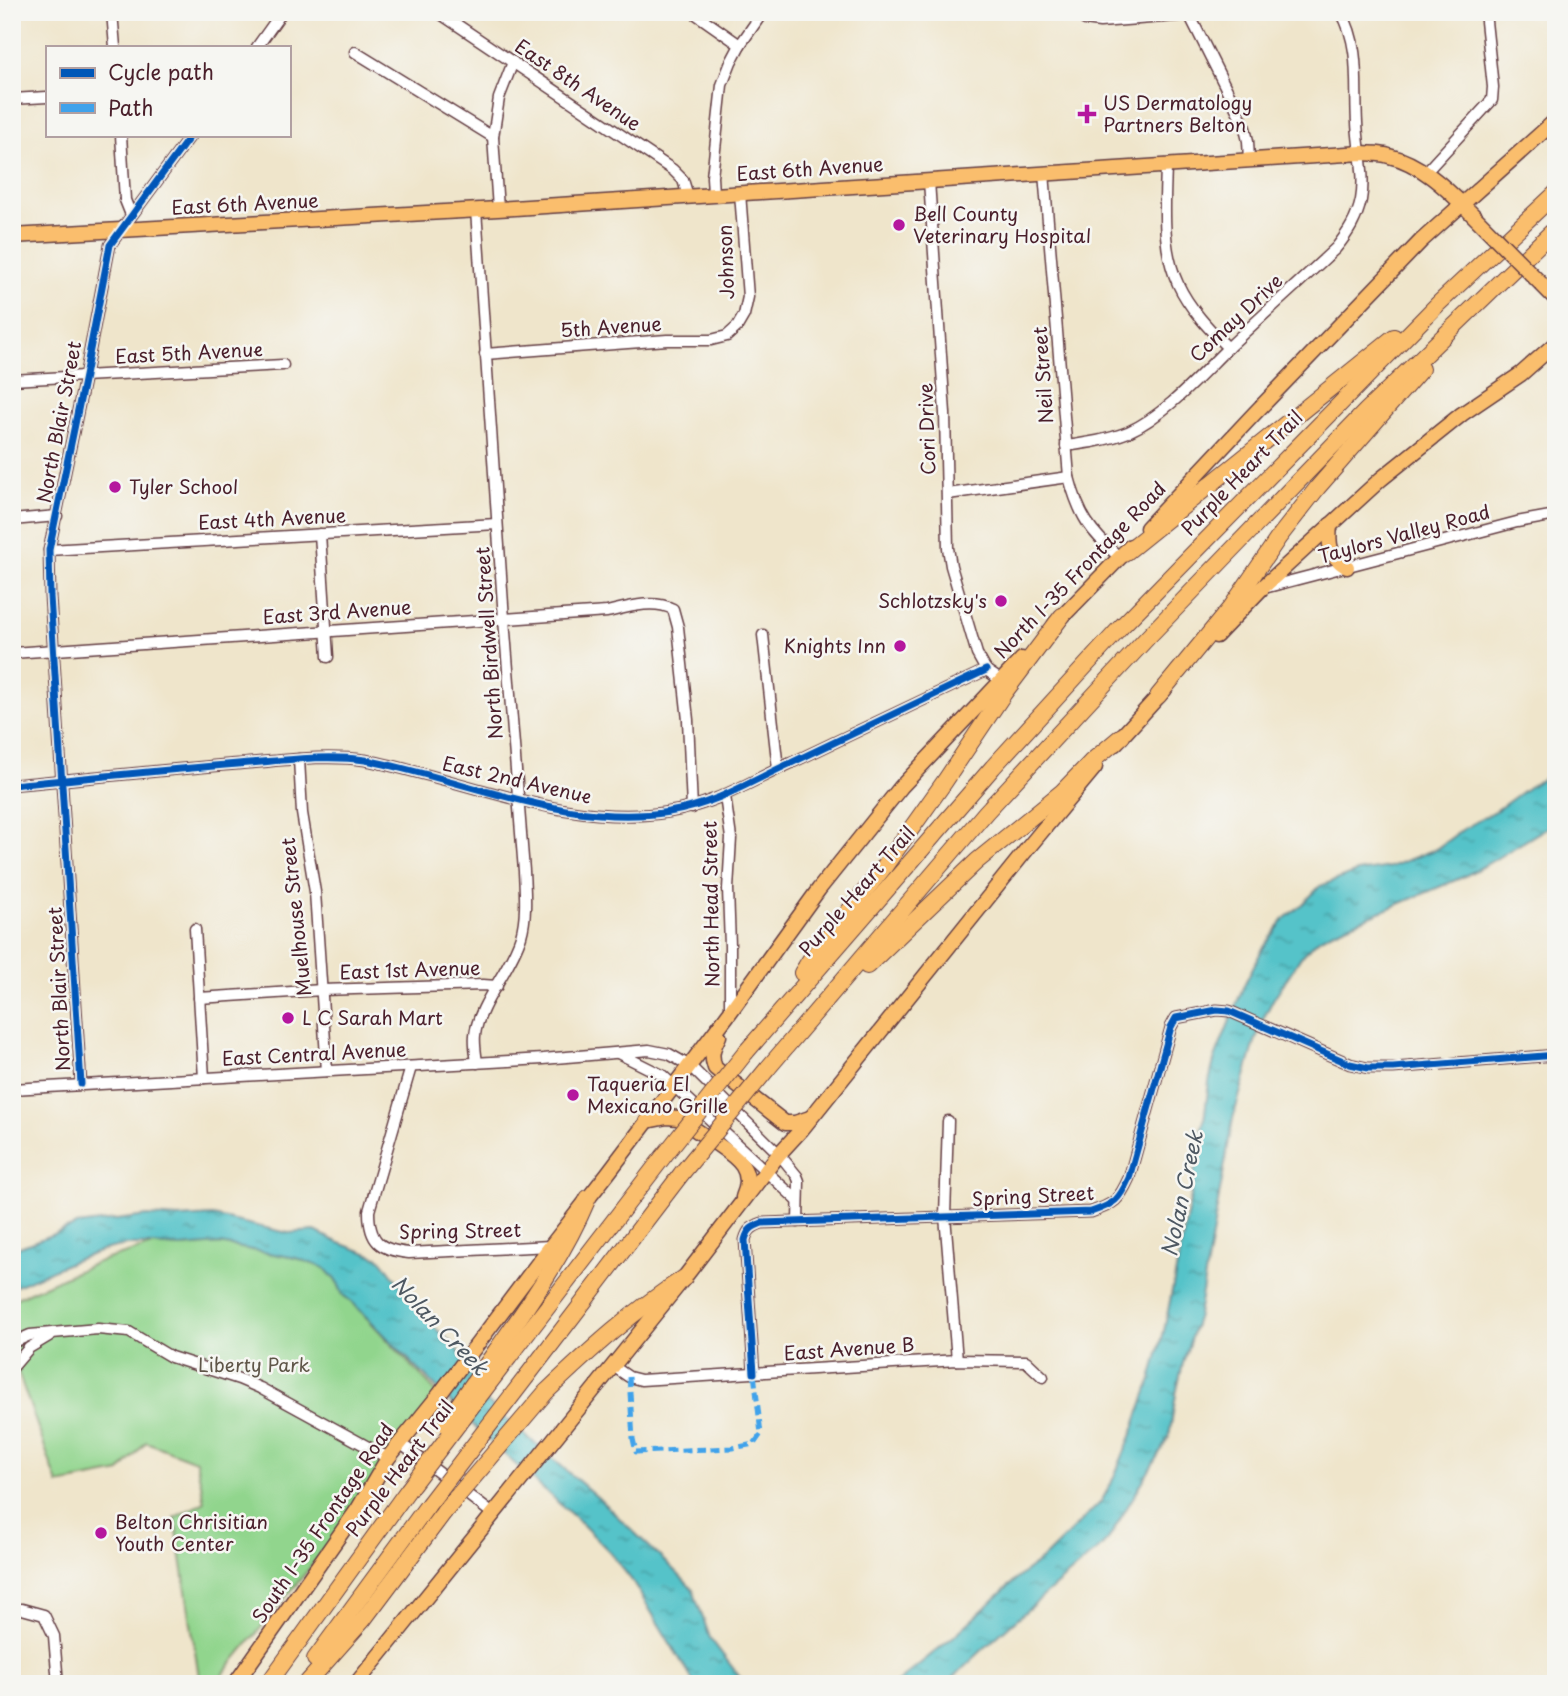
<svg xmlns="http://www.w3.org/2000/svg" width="1568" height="1696" viewBox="0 0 1568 1696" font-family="'Playpen Sans',sans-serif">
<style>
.park{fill:#91d58d;stroke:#6e7a5c;stroke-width:2}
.water{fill:url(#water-ripples);stroke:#50717a;stroke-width:2}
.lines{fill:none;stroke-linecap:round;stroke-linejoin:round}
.minor-casing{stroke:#633d43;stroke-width:13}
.major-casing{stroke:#633d43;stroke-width:17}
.highway-casing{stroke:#633d43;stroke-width:18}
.minor{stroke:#fff;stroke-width:10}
.major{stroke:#fabe6d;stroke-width:14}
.highway{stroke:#fabe6d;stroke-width:16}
.major-bridge-casing{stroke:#633d43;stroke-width:17;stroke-linecap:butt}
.highway-bridge-casing{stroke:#633d43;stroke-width:18;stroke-linecap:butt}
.major-bridge{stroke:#fabe6d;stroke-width:14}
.highway-bridge{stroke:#fabe6d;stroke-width:16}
.quiet{stroke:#40a2eb;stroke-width:5;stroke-dasharray:10 5;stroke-linecap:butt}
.cycleway-casing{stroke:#f6f6f2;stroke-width:11}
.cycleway{stroke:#0057b8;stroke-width:7}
.poi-dot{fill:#b5179e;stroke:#f6f6f2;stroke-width:2.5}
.labels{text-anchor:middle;stroke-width:5;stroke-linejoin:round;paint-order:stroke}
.street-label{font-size:19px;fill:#4a1f2b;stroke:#f6f6f2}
.poi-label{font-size:19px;fill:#4a1f2b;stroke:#f6f6f2;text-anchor:start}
.park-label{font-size:19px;fill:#5f5648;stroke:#f6f6f2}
.water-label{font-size:21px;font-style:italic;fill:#4e5862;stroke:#f6f6f2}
</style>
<defs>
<pattern id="water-ripples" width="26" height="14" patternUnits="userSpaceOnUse" patternTransform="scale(1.75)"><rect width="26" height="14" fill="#55c3c9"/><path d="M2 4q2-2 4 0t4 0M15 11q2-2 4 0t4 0" fill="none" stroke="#489ea3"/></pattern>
</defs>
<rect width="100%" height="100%" fill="#f6f6f2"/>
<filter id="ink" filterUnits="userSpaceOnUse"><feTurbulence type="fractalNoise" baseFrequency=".0143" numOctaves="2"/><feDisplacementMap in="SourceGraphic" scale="14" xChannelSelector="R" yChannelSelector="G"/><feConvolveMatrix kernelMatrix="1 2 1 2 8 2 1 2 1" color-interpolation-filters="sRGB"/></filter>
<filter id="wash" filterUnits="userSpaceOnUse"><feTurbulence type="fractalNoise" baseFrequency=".00686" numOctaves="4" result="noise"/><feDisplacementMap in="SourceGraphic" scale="28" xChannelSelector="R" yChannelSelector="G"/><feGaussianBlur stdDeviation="1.57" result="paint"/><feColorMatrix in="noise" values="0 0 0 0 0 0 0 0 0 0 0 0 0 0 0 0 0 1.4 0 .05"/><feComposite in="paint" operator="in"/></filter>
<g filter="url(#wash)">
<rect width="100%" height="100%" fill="#efe5cb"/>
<path class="park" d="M220 1244 296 1258 325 1268 338 1283 343 1295 352 1302 439 1395 358 1509 215 1684H200L175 1517 205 1502 196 1461 146 1442 120 1472 58 1484 12 1355V1300L98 1262 153 1245 181 1247Z"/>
<g class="water">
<path d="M1556 772V822L1489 863 1463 877 1332 932 1320 938 1303 954 1274 998 1263 1019 1255 1042 1233 1118 1198 1315 1183 1363 1176 1394 1169 1437 1109 1538 1100 1548C1048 1592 995 1636 947 1684H895L953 1637 1021 1575 1047 1555 1101 1502 1111 1484 1132 1434 1151 1380 1164 1331 1191 1196 1198 1144 1204 1121 1209 1082 1214 1061 1244 985 1262 950 1285 918 1303 904 1320 886 1357 872 1390 867 1436 849 1462 830 1497 810 1530 786Z"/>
<path d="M147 1216 178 1218 213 1216 288 1233 315 1231 337 1242 380 1258 409 1297 435 1328 456 1347 485 1400 597 1497 678 1574 693 1590 710 1638 745 1684H695L633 1582 609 1551 580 1522 486 1438 352 1302 343 1295 338 1283 325 1268 296 1258 220 1244 181 1247 153 1245H126L107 1249 73 1261 12 1288V1250L77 1225Z"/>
</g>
</g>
<g filter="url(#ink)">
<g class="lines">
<defs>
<g id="minor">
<path d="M112 12 115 47"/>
<path d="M438 12 673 170 683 180 688 196"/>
<path d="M693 12 740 45"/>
<path d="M1076 12 1085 20 1100 22 1189 15"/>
<path d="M1188 12 1244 124 1248 141 1249 160"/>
<path d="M257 47 282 12"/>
<path d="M355 52 493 137"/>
<path d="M12 99 47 97"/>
<path d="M121 135 125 200 131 215"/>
<path d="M1166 166C1165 204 1161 248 1178 284 1189 308 1209 329 1228 348"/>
<path d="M1044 173 1069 477C1079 516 1090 531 1119 557"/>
<path d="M1425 173 1492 100 1493 87 1485 12"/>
<path d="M929 181 945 413 948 548 951 566 977 654 986 670 1002 681"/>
<path d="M713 194 712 177 722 85 731 62 740 45 763 12"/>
<path d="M498 209 493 137 499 98 513 62"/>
<path d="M476 210 504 619 524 871C525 893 527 915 521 936 511 969 478 1005 475 1035 474 1044 476 1054 477 1063"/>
<path d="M485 354 667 340H711L727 336 737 327 744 315 748 297 740 193"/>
<path d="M12 380 283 365"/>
<path d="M1066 446C1087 443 1108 440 1128 432 1166 415 1201 374 1230 346 1265 313 1301 281 1336 248 1348 233 1357 219 1361 200 1365 177 1360 157 1358 135 1353 93 1363 50 1341 12"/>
<path d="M948 494 1069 477"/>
<path d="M12 520 57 516"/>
<path d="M320 534 328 657"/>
<path d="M49 550 497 524"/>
<path d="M1264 588 1517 522 1556 515"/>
<path d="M763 635 778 769"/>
<path d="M12 653 607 612C628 607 653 599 673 609L678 627 688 720 692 808"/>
<path d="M299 759 302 813 315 892 327 1071"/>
<path d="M12 785C88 778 163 770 238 764 280 761 323 754 365 760 387 764 409 770 431 776 509 797 588 825 669 812 714 805 751 781 791 763 856 732 921 701 986 670"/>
<path d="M725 796 731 838 728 889 730 946V1012"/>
<path d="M195 929 204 1078"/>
<path d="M199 998 322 990 483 985 497 986"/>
<path d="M618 1053 662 1075 798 1201"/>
<path d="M411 1067 369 1211C369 1242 380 1250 409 1253L551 1246"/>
<path d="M81 1084 50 596 49 550 85 376 110 245 191 135"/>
<path d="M12 1089 543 1059 649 1050 669 1054 690 1066 779 1154 797 1176 799 1181 798 1222"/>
<path d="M948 1121 945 1216 957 1360"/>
<path d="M12 1343 30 1335 63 1332 98 1329 129 1332 171 1357 239 1379 260 1388 388 1458"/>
<path d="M613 1366 629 1377 641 1380 957 1360 1026 1361 1043 1377"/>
<path d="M12 1368 29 1348 49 1336"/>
<path d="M754 1373 745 1240C748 1229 752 1227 762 1223L1091 1212C1115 1204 1119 1200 1129 1178L1171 1027 1176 1018 1217 1010 1229 1011 1350 1064 1368 1068H1393L1556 1055"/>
<path d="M400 1443 493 1514"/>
<path d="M12 1610 22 1609 44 1615 54 1636 58 1684"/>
</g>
<g id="major">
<path d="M12 236 498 209 1362 153C1371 154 1380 153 1389 156 1420 163 1446 188 1467 209"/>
<path d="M1330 525C1328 544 1329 556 1347 567"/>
<path d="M1147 528 1254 414 1421 241 1556 120"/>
<path d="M1055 624 1131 546"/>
<path d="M1216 636 1261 589 1381 479 1462 414 1521 374 1556 343"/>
<path d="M1115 744 1165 689"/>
<path d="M719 1036C713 1048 710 1054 715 1068L785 1123H795L810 1118"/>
<path d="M647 1121 667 1117 678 1118C689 1125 700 1133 711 1140 732 1155 757 1167 743 1197"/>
<path d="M235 1684 358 1509 388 1458 439 1395 551 1246 608 1173 730 1012 819 889 901 787 1022 659"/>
<path d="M356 1684 684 1278 779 1154 802 1129 1027 849 1095 767"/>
</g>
<g id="highway">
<path d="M1124 554 1394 337"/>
<path d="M1158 696 1232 606 1279 537 1318 487 1421 369"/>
<path d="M867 966 977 861 1062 792 1091 762 1122 736"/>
<path d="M802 973 810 960 884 867 945 781 1004 693 1062 616"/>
<path d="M746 1052 993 767 1121 627 1438 304 1556 193"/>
<path d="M768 1068 986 812 1148 637 1365 412 1556 228"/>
<path d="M496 1351C530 1303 565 1253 588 1198"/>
<path d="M509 1357 663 1157"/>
<path d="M527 1376 682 1173"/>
<path d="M546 1392C589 1351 634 1310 684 1278"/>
<path d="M315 1659 428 1505"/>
<path d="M268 1684 408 1490"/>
<path d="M306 1684 363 1620 444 1512"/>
</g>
</defs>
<use href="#minor" class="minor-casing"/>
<use href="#major" class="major-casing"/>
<use href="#highway" class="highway-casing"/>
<use href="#minor" class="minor"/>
<use href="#major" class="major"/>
<use href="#highway" class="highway"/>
<defs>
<path id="major-bridge" d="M1469 211 1556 299"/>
<g id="highway-bridge">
<path d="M663 1157 746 1052"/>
<path d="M682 1173 768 1068"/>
<path d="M447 1425 459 1404 496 1351"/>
<path d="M408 1490 509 1357"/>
<path d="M428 1505 527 1376"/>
<path d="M444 1512 546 1392"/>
</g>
</defs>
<use href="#major-bridge" class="major-bridge-casing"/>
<use href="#highway-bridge" class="highway-bridge-casing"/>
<use href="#major-bridge" class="major-bridge"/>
<use href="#highway-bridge" class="highway-bridge"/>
<path class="quiet" d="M629 1377 633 1439 636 1452 733 1448 754 1444 761 1434 754 1373"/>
<defs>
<g id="cycleway">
<path d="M12 785C88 778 163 770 238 764 280 761 323 754 365 760 387 764 409 770 431 776 509 797 588 825 669 812 714 805 751 781 791 763 856 732 921 701 986 670"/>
<path d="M81 1084 50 596 49 550 85 376 110 245 191 135"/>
<path d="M754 1373 745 1240C748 1229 752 1227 762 1223L1091 1212C1115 1204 1119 1200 1129 1178L1171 1027 1176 1018 1217 1010 1229 1011 1350 1064 1368 1068H1393L1556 1055"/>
</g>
</defs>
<use href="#cycleway" class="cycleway-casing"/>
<use href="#cycleway" class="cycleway"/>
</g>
</g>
<g class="poi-dot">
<path d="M1083.5 103.5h7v7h7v7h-7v7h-7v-7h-7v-7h7z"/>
<circle cx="899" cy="225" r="7"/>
<circle cx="115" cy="487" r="7"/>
<circle cx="1001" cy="601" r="7"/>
<circle cx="900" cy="646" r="7"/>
<circle cx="288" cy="1018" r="7"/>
<circle cx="573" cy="1095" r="7"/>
<circle cx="101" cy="1533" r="7"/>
</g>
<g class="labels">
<g class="street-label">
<text transform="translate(578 85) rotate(34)" y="7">East 8th Avenue</text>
<text transform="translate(810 169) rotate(-4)" y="7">East 6th Avenue</text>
<text transform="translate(245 204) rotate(-3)" y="7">East 6th Avenue</text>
<text transform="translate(726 262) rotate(-92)" y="7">Johnson</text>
<text transform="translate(1236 318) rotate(-43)" y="7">Comay Drive</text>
<text transform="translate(611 327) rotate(-4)" y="7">5th Avenue</text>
<text transform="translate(189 353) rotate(-3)" y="7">East 5th Avenue</text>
<text transform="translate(1043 375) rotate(-94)" y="7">Neil Street</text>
<text transform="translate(59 422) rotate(-79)" y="7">North Blair Street</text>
<text transform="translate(927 429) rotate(-92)" y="7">Cori Drive</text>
<text transform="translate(1242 473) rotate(-46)" y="7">Purple Heart Trail</text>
<text transform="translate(272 519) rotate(-3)" y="7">East 4th Avenue</text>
<text transform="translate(1404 534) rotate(-15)" y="7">Taylors Valley Road</text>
<text transform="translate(1080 570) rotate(-46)" y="7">North I-35 Frontage Road</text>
<text transform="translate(337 612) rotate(-4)" y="7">East 3rd Avenue</text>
<text transform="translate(489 643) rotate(-94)" y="7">North Birdwell Street</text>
<text transform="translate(517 780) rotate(13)" y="7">East 2nd Avenue</text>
<text transform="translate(857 891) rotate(-49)" y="7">Purple Heart Trail</text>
<text transform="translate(711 904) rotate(-91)" y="7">North Head Street</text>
<text transform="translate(296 917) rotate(-96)" y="7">Muelhouse Street</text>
<text transform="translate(410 970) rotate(-2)" y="7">East 1st Avenue</text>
<text transform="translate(59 989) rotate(-93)" y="7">North Blair Street</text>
<text transform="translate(314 1054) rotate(-3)" y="7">East Central Avenue</text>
<text transform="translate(1033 1196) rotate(-3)" y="7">Spring Street</text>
<text transform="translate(460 1231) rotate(-1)" y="7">Spring Street</text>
<text transform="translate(849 1349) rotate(-4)" y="7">East Avenue B</text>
<text transform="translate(400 1468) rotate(-53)" y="7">Purple Heart Trail</text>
<text transform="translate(323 1523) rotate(-56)" y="7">South I-35 Frontage Road</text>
</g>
<g class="poi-label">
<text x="1103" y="110">US Dermatology<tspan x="1103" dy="22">Partners Belton</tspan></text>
<text x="913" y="221">Bell County<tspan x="913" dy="22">Veterinary Hospital</tspan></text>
<text x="129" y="494">Tyler School</text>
<text x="987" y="608" text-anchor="end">Schlotzsky's</text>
<text x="886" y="653" text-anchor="end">Knights Inn</text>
<text x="302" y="1025">L C Sarah Mart</text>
<text x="587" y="1091">Taqueria El<tspan x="587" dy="22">Mexicano Grille</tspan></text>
<text x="115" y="1529">Belton Chrisitian<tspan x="115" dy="22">Youth Center</tspan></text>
</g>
<g class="park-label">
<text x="254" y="1372">Liberty Park</text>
</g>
<g class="water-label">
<text transform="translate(1183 1194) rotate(-78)" y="7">Nolan Creek</text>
<text transform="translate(439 1326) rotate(46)" y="7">Nolan Creek</text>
</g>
</g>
<rect width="1568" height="1696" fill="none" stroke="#f6f6f2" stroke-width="42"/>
<rect x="46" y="46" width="245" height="91" fill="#f6f6f2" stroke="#b1a0a2" stroke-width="2"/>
<rect x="60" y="68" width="35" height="10" fill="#0057b8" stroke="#b1a0a2" stroke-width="2"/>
<text x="108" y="80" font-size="21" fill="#4a1f2b">Cycle path</text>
<rect x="60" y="103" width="35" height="10" fill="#40a2eb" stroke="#b1a0a2" stroke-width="2"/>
<text x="108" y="116" font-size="21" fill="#4a1f2b">Path</text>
</svg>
